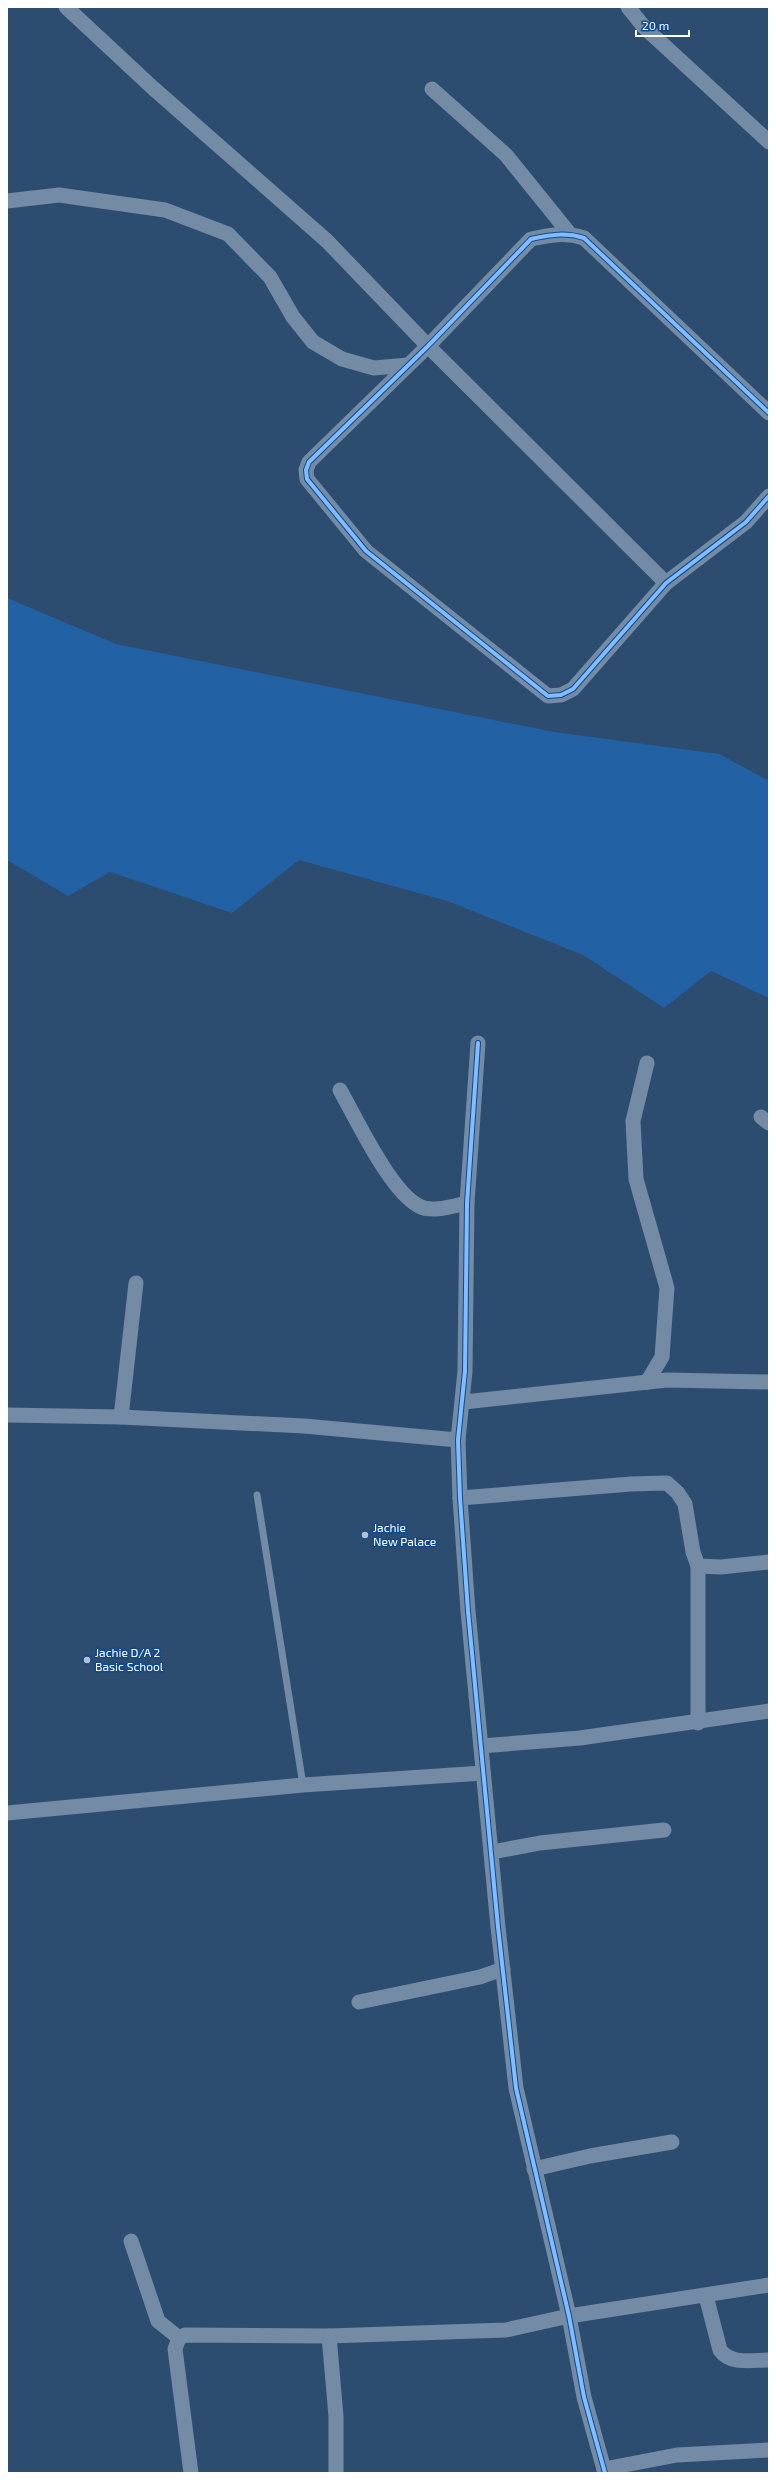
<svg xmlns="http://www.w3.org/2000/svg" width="776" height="2480" viewBox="0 0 776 2480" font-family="'Exo 2',sans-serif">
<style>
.green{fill:#2261a4}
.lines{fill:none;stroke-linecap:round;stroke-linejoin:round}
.lane{stroke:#738ba4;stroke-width:7}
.street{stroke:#738ba4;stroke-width:15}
.cycleway-casing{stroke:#104a8c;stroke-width:6}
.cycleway{stroke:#80bcff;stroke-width:4}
.poi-dot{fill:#b5c0cd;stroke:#104a8c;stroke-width:1.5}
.labels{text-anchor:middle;stroke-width:3;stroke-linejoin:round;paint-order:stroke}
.poi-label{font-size:12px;fill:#fff;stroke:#104a8c;text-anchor:start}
</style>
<rect width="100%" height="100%" fill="#2c4c70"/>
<path class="green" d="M7 598 116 644 554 732 719 754 769 781V998L711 971 664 1008 583 955 447 901 299 860 232 913 110 872 68 896 7 860Z"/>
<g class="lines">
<path class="lane" d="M257 1495 303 1785"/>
<g class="street">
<path d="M66 7 153 88 327 241 428 346 666 583"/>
<path d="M628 7 644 27 769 142"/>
<path d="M432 89 506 155 569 233"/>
<path d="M7 201 59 195 165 210 228 234 270 277 293 317 313 342 342 359 374 368 408 365"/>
<path d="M769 413 584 238C565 232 550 235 531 239L428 346 309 462 306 470 307 479 366 551 548 696 561 695 573 689 666 583 746 522 769 496"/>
<path d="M478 1043 467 1203 465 1371 458 1440 460 1498 468 1611 498 1927 516 2088 569 2316 584 2397 605 2473"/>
<path d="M647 1063 633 1121 636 1179 667 1288 662 1357 647 1382"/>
<path d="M340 1090C357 1120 390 1191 419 1206 432 1213 453 1206 467 1203"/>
<path d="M761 1117 769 1123"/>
<path d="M464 1402 667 1380 769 1382"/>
<path d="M7 1415 121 1417 304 1426 458 1440"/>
<path d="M121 1417 136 1283"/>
<path d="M460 1498 631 1484 667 1483 678 1493 685 1504 693 1552 698 1566 721 1567 769 1562"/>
<path d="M698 1566V1723"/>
<path d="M481 1746 580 1738 769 1711"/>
<path d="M7 1813 303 1785 483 1773"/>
<path d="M492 1852 540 1843 664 1830"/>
<path d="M359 2002 480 1977 503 1969"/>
<path d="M534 2169 590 2156 672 2142"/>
<path d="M131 2241 158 2321 179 2338"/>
<path d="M706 2296 720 2350C730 2365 753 2360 769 2360"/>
<path d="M329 2336 336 2416V2473"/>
<path d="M604 2469 677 2455 769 2450"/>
<path d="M191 2473 175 2349 179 2338 185 2335 329 2336 506 2330 569 2316 769 2285"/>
</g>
<defs>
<g id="cycleway">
<path d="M769 413 584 238C565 232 550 235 531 239L428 346 309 462 306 470 307 479 366 551 548 696 561 695 573 689 666 583 746 522 769 496"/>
<path d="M478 1043 467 1203 465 1371 458 1440 460 1498 468 1611 498 1927 516 2088 569 2316 584 2397 605 2473"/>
</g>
</defs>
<use href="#cycleway" class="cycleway-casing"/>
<use href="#cycleway" class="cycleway"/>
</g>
<g class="poi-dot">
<circle cx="365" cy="1535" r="4"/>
<circle cx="87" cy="1660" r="4"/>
</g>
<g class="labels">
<g class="poi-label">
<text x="373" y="1532">Jachie<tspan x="373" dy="14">New Palace</tspan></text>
<text x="95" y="1657">Jachie D/A 2<tspan x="95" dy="14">Basic School</tspan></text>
</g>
</g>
<rect width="776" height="2480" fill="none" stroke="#ffffff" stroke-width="16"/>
<path d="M636 30v6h53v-6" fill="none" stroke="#ffffff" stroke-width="2"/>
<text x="642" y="30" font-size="12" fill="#ffffff" stroke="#104a8c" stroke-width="3" paint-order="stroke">20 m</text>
</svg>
